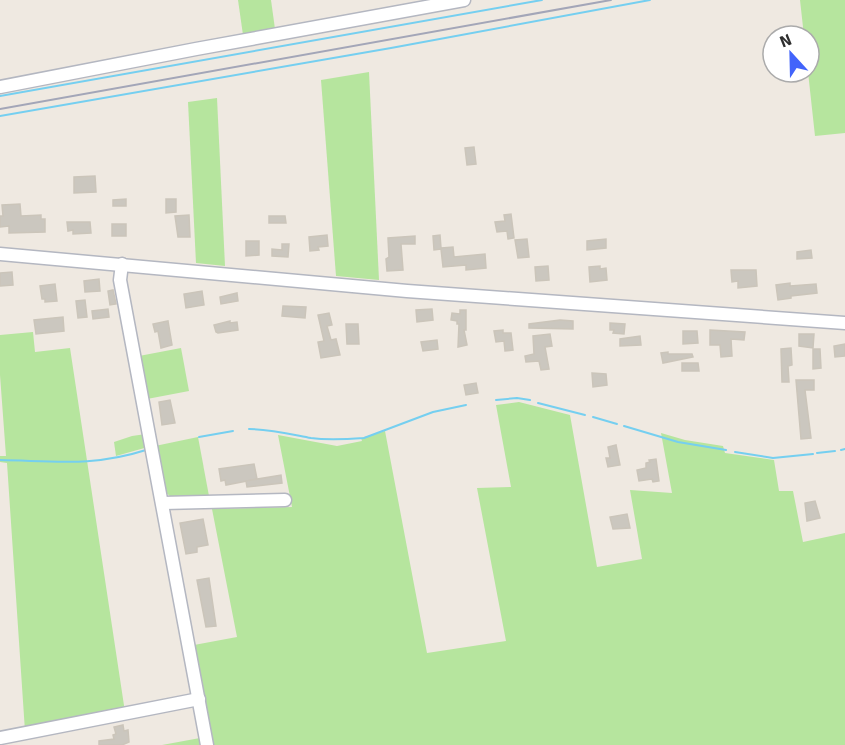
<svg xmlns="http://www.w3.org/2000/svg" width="845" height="745" viewBox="0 0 845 745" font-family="Signika,sans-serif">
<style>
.green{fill:#b6e59e}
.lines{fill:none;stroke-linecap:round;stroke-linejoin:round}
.stream{stroke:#75cff0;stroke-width:2}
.building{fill:#cbc7bf;stroke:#cbc5ba;stroke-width:1.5}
.minor-casing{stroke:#b4b7c1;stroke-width:15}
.minor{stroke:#fff;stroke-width:12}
.rail{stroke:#a3a6b8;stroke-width:2}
</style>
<rect width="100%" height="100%" fill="#efe9e1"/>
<g class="green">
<path d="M238 0H271L275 29 243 35Z"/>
<path d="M800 0H845V133L815 136 808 72 809 36H804Z"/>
<path d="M369 72 379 280 336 276 321 80Z"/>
<path d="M217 98 225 266 196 263 188 102Z"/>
<path d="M33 332 35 352 70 348 125 712 25 731 7 463 0 462V456H6L0 375V335Z"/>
<path d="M181 348 189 391 147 399 139 356Z"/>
<path d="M519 402 570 415 597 567 642 559 630 490 672 493 661 433 685 440 723 446 725 453 774 460 779 491H793L803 542 845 533V745H213L194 645 237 637 212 509 292 507 278 435 337 446 362 441 361 438 385 431 427 653 506 641 477 488 511 487 496 405Z"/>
<path d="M146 434 148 447 116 456 114 442 132 436Z"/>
<path d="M198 437 209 496 171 497 164 491 155 446Z"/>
<path d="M200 738V745H162Z"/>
</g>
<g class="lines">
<g class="stream">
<path d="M0 96 542 0"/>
<path d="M0 116 391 48 650 0"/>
<path d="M496 400 517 398 530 400"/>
<path d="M538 403 585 415"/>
<path d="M593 417 617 424"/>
<path d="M624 426 678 442 726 450"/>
<path d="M249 429C270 429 290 434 311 438 326 440 349 439 364 438L433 412 466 405"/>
<path d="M199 437 233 431"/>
<path d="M841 450 845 449"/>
<path d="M735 452 773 458 813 454"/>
<path d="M817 453 835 451"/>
<path d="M0 460C55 461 93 467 146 450"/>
</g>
</g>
<g class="building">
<path d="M474 147 476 164 467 165 465 148Z"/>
<path d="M95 176 96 192 74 193V177Z"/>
<path d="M126 199V206H113V200Z"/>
<path d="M166 199H176V212L166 213Z"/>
<path d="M20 204 21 216 41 215V219H45V232L9 233V226L0 227V216H3L2 205Z"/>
<path d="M511 214 514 238 508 239 507 231 497 232 495 222 505 221 504 215Z"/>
<path d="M189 215 190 237H178L175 216Z"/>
<path d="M269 216H285L286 223H269Z"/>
<path d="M67 222H90L91 233 73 234V230L68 231Z"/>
<rect x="112" y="224" width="14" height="12"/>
<path d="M327 235 328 246 318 247 319 250 310 251 309 237Z"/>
<path d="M440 235 441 248 453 247 454 257 485 254 486 268 466 270V265L443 267 441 249 434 250 433 236Z"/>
<path d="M415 236V244H401L403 270 387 271 386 259 389 257 388 238Z"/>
<path d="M527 239 529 257 518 258 515 240Z"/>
<path d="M606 239V248L587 250V241Z"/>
<path d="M246 241H259V255L246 256Z"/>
<path d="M282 244H289L288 257 272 256V249L282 250Z"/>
<path d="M811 250 812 258 797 259V252Z"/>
<path d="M548 266 549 280 536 281 535 267Z"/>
<path d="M600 266V269L606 268 607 280 590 282 589 267Z"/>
<path d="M731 270H756L757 286 738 288V281L732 282Z"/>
<path d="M12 272 13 285 0 286V273Z"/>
<path d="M99 279 100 291 85 292 84 281Z"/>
<path d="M790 283V286L816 284 817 293 791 296V298L778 300 776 285Z"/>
<path d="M55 284 57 301 45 302V299H42L40 286Z"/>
<path d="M113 290 116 304 110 305 108 291Z"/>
<path d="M202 291 204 305 186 308 184 294Z"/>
<path d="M237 293 238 301 221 304 220 297Z"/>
<path d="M85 300 87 317 78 318 76 301Z"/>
<path d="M283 306 306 307 305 318 282 316Z"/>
<path d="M108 309 109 317 93 319 92 311Z"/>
<path d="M432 309 433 320 417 322 416 310Z"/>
<path d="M460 310H466V330H464L467 345 458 347 459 324H457V321L451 320 452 313 460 314Z"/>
<path d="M329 313 332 325 327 326 331 340 336 339 340 355 321 358 318 342 324 341 318 315Z"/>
<path d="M63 317 64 331 36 334 34 320Z"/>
<path d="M560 320 573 321V329L529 328V324Z"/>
<path d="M168 321 172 345 161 348 158 331 155 332 153 324Z"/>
<path d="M230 321V323L237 322 238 330 218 333 216 332 214 325Z"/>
<path d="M610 323 625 324 624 334 613 333 614 330H610Z"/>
<path d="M346 324H358L359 344H347Z"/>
<path d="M503 330V333H511L513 350 505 351 504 341 496 342 494 331Z"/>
<path d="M710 330 745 332 744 340 731 339 732 356 721 357 720 345H710Z"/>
<path d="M683 331H697L698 343 683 344Z"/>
<path d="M550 334 552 346 545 347 549 369 541 370 539 361 526 362 525 356 534 354 533 336Z"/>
<path d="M799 334H814L813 348 799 346Z"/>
<path d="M640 336 641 345 620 346V339Z"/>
<path d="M437 340 438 349 423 351 421 342Z"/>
<path d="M845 344V356L835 357 834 346Z"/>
<path d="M791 348 792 365 788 366 789 382H782L781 349Z"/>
<path d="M813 349H820L821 368 813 369Z"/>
<path d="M668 352V354H692L693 357 663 363 661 353Z"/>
<path d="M682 363H698L699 371H682Z"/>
<path d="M592 373 606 374 607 385 593 387Z"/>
<path d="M796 380H814V390H805L811 438 801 439Z"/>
<path d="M476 383 478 393 466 395 464 385Z"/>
<path d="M170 400 175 423 162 425 159 402Z"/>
<path d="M616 445 620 465 608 467 606 458H610L608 447Z"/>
<path d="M656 459 659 481 653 482 652 479 639 481 637 470 646 468V463L650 462 649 460Z"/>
<path d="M254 464 257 479 226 485 225 480 221 481 219 469Z"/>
<path d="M281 475 282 483 247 487 246 481Z"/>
<path d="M815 501 820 518 807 521 805 503Z"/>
<path d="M627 514 630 528 613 529 610 517Z"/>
<path d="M203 519 208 545 197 547V552L186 554 180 523Z"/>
<path d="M209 578 216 626 206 627 197 580Z"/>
<path d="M123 725 124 731 128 730 129 742 122 745H99V741L114 739 113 735 116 734 114 727Z"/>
</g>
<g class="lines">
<defs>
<g id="minor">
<path d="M0 87 196 49 464 0"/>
<path d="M0 254 407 291 845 323"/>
<path d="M122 264 120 280 207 745"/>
<path d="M163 503 285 500"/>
<path d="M0 738 199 699"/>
</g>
</defs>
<use href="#minor" class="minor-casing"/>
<use href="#minor" class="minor"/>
<path class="rail" d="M0 109 611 0"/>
</g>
<g transform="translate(791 54) rotate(338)"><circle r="28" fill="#ffffff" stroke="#ababab" stroke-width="1.5"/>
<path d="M0-4.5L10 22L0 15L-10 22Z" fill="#4264fb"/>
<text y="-9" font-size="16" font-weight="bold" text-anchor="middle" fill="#2e2e2e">N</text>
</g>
</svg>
